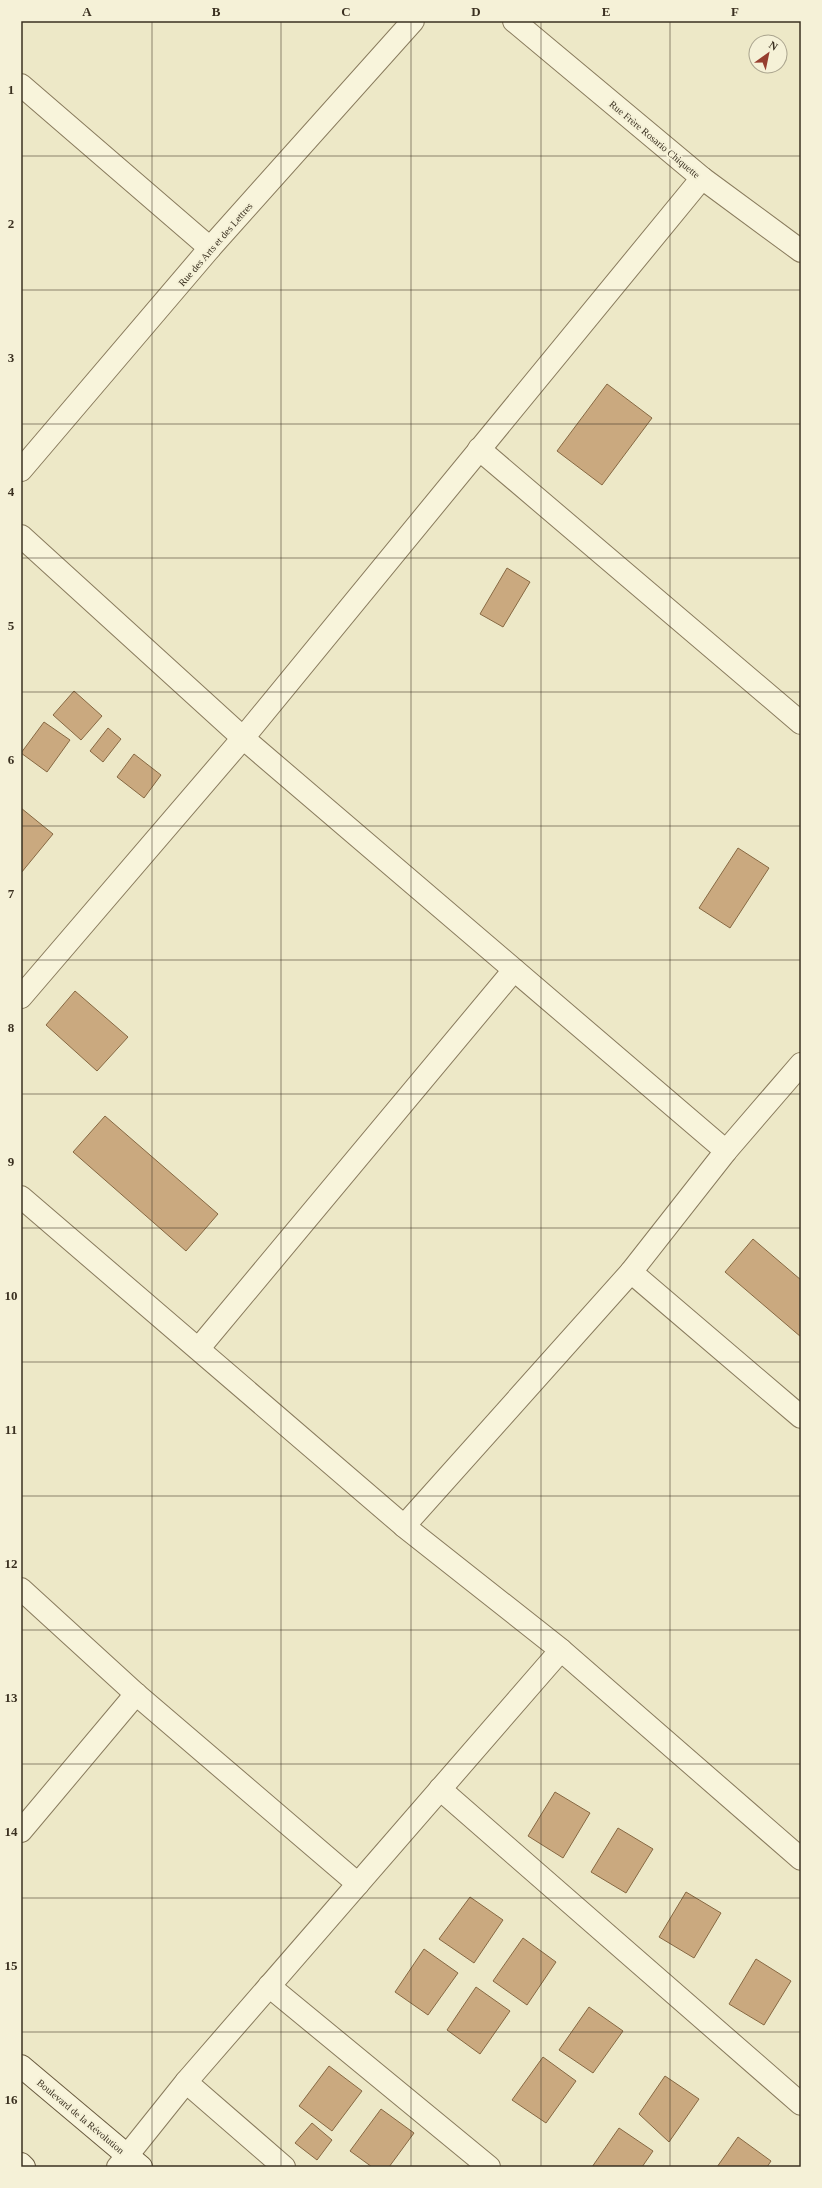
<svg xmlns="http://www.w3.org/2000/svg" width="822" height="2188" viewBox="0 0 822 2188" font-family="'Times New Roman',serif">
<style>
.building{fill:#caa97f;stroke:#876943}
.lines{fill:none;stroke-linecap:round;stroke-linejoin:round}
.street-casing{stroke:#897b5d;stroke-width:24}
.secondary-casing{stroke:#6b5c40;stroke-width:24}
.street{stroke:#f8f4db;stroke-width:22}
.secondary{stroke:#f8f4db;stroke-width:22}
.grid{fill:none;stroke:#3a3020;stroke-width:1;stroke-opacity:0.55}
.labels{text-anchor:middle;stroke-width:4;stroke-linejoin:round;paint-order:stroke}
.street-label{font-size:10px;fill:#3a3020;stroke:#f5f1d7}
.neatline{fill:none;stroke:#3a3020;stroke-width:1.5}
.grid-label{font-size:13px;text-anchor:middle;font-weight:bold;fill:#3a3020}
</style>
<rect width="100%" height="100%" fill="#ede8c7"/>
<g class="building">
<path d="M607 384 652 418 602 485 557 451Z"/>
<path d="M507 568 530 582 503 627 480 614Z"/>
<path d="M74 691 102 716 81 740 53 715Z"/>
<path d="M44 722 70 740 47 772 21 753Z"/>
<path d="M108 728 121 739 103 762 90 751Z"/>
<path d="M134 754 161 775 144 798 117 777Z"/>
<path d="M21 808 53 834 21 873Z"/>
<path d="M738 848 769 868 730 928 699 908Z"/>
<path d="M75 991 128 1037 97 1071 46 1025Z"/>
<path d="M105 1116 218 1214 186 1251 73 1152Z"/>
<path d="M753 1239 801 1280V1337L725 1272Z"/>
<path d="M555 1792 590 1813 563 1858 528 1836Z"/>
<path d="M618 1828 653 1849 626 1893 591 1872Z"/>
<path d="M686 1892 721 1913 694 1958 659 1937Z"/>
<path d="M470 1897 503 1920 474 1963 439 1939Z"/>
<path d="M523 1938 556 1962 527 2005 493 1981Z"/>
<path d="M424 1949 458 1973 428 2015 395 1992Z"/>
<path d="M756 1959 791 1981 764 2025 729 2004Z"/>
<path d="M476 1987 510 2011 480 2054 447 2030Z"/>
<path d="M589 2007 623 2031 593 2073 559 2050Z"/>
<path d="M543 2057 576 2081 546 2123 512 2100Z"/>
<path d="M329 2066 362 2091 332 2131 299 2106Z"/>
<path d="M665 2076 699 2099 669 2142 639 2114Z"/>
<path d="M381 2109 414 2133 389 2167H372L350 2151Z"/>
<path d="M312 2123 332 2140 317 2160 295 2143Z"/>
<path d="M619 2128 653 2151 642 2167H592Z"/>
<path d="M738 2137 771 2161 767 2167H717Z"/>
</g>
<g class="lines">
<defs>
<g id="street">
<path d="M514 21 702 178 801 251"/>
<path d="M21 85 210 248"/>
<path d="M479 449 801 723"/>
<path d="M21 470 210 248 413 21"/>
<path d="M21 536 243 738 726 1151"/>
<path d="M21 997 243 738 702 178"/>
<path d="M21 1197 404 1526 561 1650 801 1859"/>
<path d="M631 1272 801 1417"/>
<path d="M199 1348 514 970"/>
<path d="M404 1526 631 1272 726 1151 801 1064"/>
<path d="M21 1589 136 1694 358 1884"/>
<path d="M440 1789 801 2104"/>
<path d="M21 1831 136 1694"/>
<path d="M269 1986 489 2167"/>
<path d="M118 2167 186 2082"/>
<path d="M284 2167 186 2082 561 1650"/>
</g>
<g id="secondary">
<path d="M21 2066 141 2167"/>
<path d="M21 2164 24 2167"/>
</g>
</defs>
<use href="#street" class="street-casing"/>
<use href="#secondary" class="secondary-casing"/>
<use href="#street" class="street"/>
<use href="#secondary" class="secondary"/>
</g>
<path class="grid" d="M152 21V2167M281 21V2167M411 21V2167M541 21V2167M670 21V2167M21 156H801M21 290H801M21 424H801M21 558H801M21 692H801M21 826H801M21 960H801M21 1094H801M21 1228H801M21 1362H801M21 1496H801M21 1630H801M21 1764H801M21 1898H801M21 2032H801"/>
<g class="labels">
<g class="street-label">
<text transform="translate(655 139) rotate(40)" y="4">Rue Frère Rosario Chiquette</text>
<text transform="translate(215 244) rotate(-49)" y="4">Rue des Arts et des Lettres</text>
<text transform="translate(81 2116) rotate(40)" y="4">Boulevard de la Révolution</text>
</g>
</g>
<rect width="822" height="2188" fill="none" stroke="#f5f1d7" stroke-width="44"/>
<g transform="translate(768 54) rotate(33)"><circle r="19" fill="#f5f1d7" stroke="#aaa48e"/>
<path d="M0-3L7 15L0 10L-7 15Z" fill="#963e2f"/>
<text y="-6" font-size="11" font-weight="bold" text-anchor="middle" fill="#3a3020">N</text>
</g>
<rect x="22" y="22" width="778" height="2144" class="neatline"/>
<g class="grid-label">
<text x="87" y="16">A</text>
<text x="216" y="16">B</text>
<text x="346" y="16">C</text>
<text x="476" y="16">D</text>
<text x="606" y="16">E</text>
<text x="735" y="16">F</text>
<text x="11" y="94">1</text>
<text x="11" y="228">2</text>
<text x="11" y="362">3</text>
<text x="11" y="496">4</text>
<text x="11" y="630">5</text>
<text x="11" y="764">6</text>
<text x="11" y="898">7</text>
<text x="11" y="1032">8</text>
<text x="11" y="1166">9</text>
<text x="11" y="1300">10</text>
<text x="11" y="1434">11</text>
<text x="11" y="1568">12</text>
<text x="11" y="1702">13</text>
<text x="11" y="1836">14</text>
<text x="11" y="1970">15</text>
<text x="11" y="2104">16</text>
</g>
</svg>
